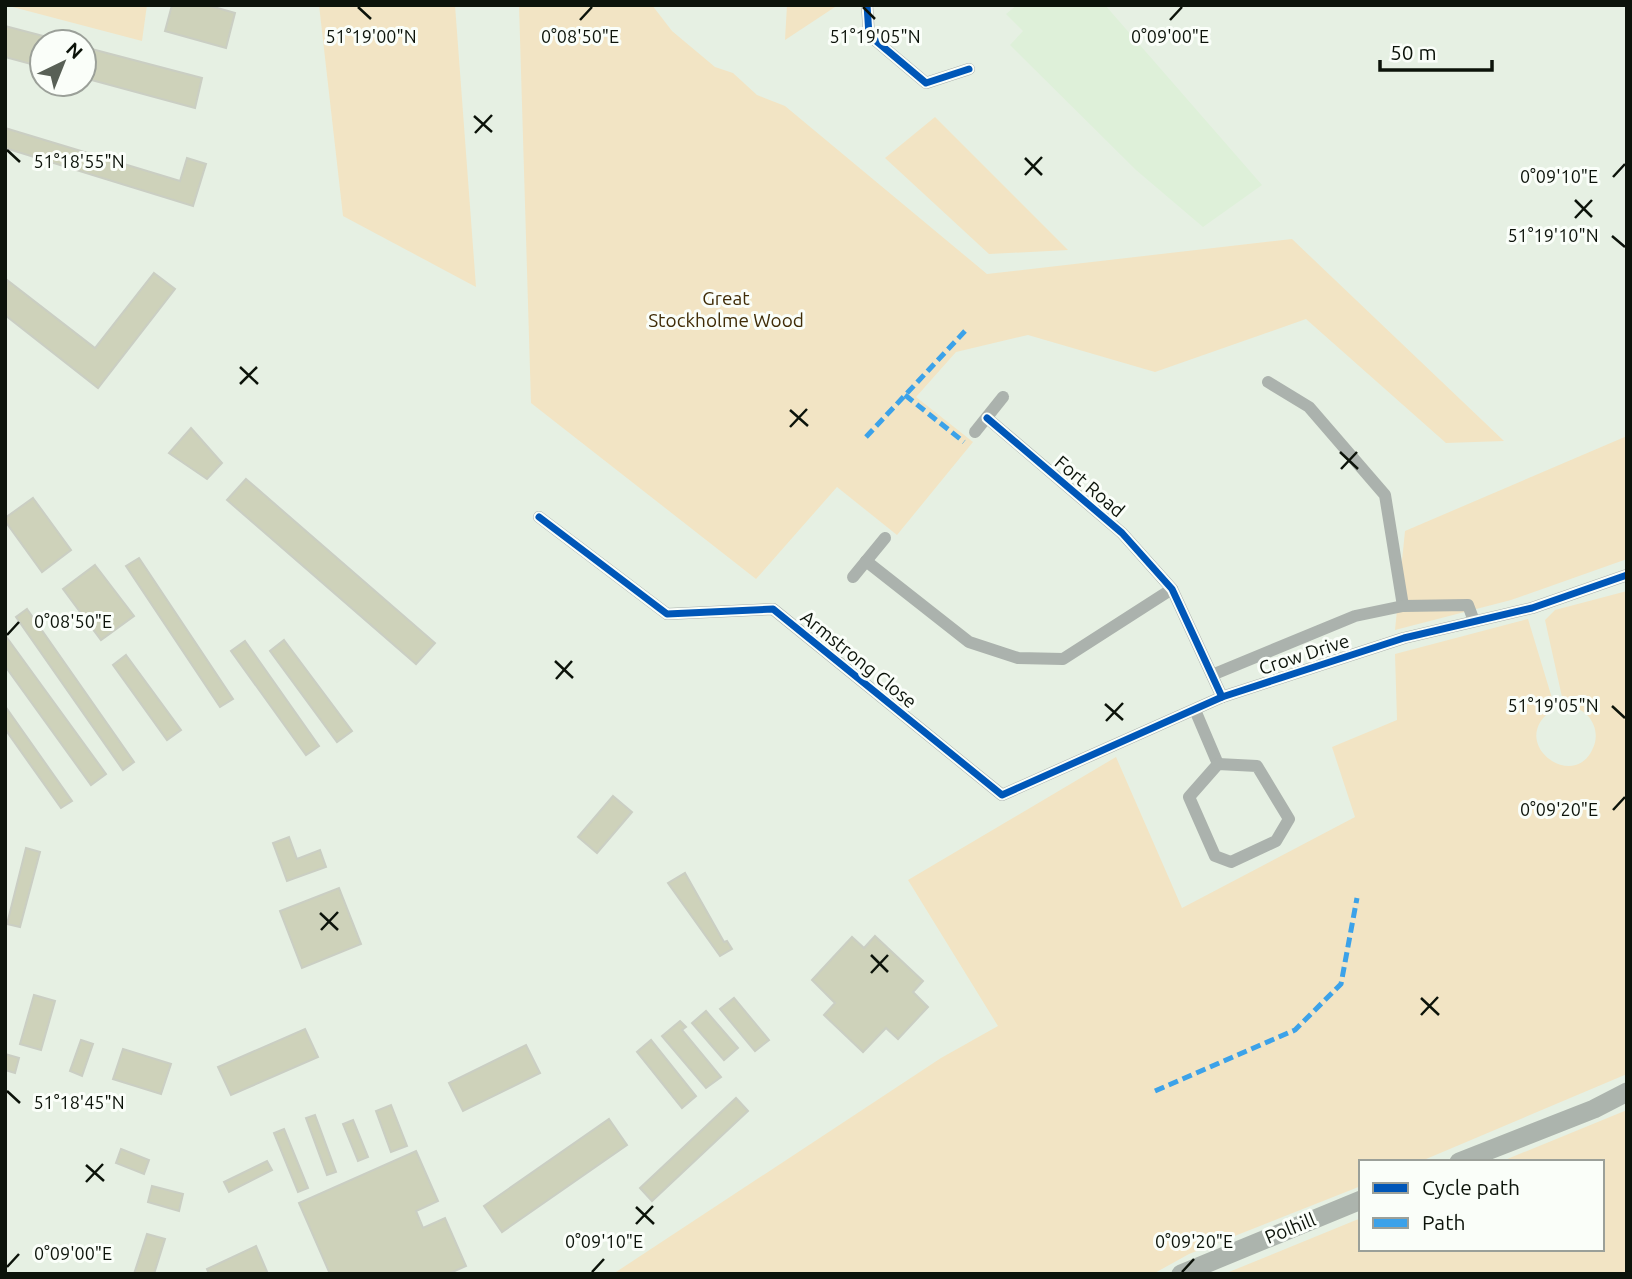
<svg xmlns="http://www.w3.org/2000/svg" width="1632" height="1279" viewBox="0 0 1632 1279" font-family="Ubuntu,sans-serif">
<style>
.built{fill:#def0d9}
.green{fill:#f2e4c4}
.building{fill:#ced2ba;stroke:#cacec3;stroke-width:2}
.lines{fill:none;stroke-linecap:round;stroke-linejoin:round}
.minor{stroke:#abb2ad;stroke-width:12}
.primary{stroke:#acb4ad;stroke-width:19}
.quiet{stroke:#3ca2e9;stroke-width:5;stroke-dasharray:10 5;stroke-linecap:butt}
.cycleway-casing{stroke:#fafef9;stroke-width:11}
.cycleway{stroke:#0057b8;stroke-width:7}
.ticks{fill:none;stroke:#0c130a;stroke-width:2.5}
.labels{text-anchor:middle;stroke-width:6;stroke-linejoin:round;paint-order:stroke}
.park-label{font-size:19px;fill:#402c07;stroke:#fafef9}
.street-label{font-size:19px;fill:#0c130a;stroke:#fafef9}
.ticks-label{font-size:18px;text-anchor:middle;fill:#0c130a;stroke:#fafef9;stroke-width:6;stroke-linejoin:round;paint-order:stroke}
</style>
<rect width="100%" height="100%" fill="#e6f0e3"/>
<path class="built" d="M1017 5H1105L1262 185 1203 227 1136 170 1010 45 1023 31 1006 14Z"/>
<g class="green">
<path d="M5 5H147L142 41Z"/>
<path d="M319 5H455L476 287 343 216Z"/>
<path d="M519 5H652L672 31 715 67 733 73 757 95 785 106 987 274 1292 239 1504 441 1446 443 1306 319 1155 372 1028 335 956 352 916 397 973 442 897 535 837 487 756 579 531 403Z"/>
<path d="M787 5H838L785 40Z"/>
<path d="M935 117 1068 250 989 254 885 158Z"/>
<path d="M1627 436V559L1511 600 1395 630 1405 531Z"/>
<path d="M1627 591V1074L1419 1162H1361V1186L1189 1254 1153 1274H613L941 1058 998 1026 908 880 1116 757 1182 908 1355 817 1332 747 1397 720 1395 654 1528 619 1555 708C1503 741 1574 794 1593 748 1598 738 1596 726 1589 717 1582 709 1574 707 1564 706L1545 620 1555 610Z"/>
<path d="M1627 1110V1274H1224L1361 1218V1249H1602V1162H1500Z"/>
</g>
<g class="building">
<path d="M172 5H207L235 13 226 48 165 31Z"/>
<path d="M5 26 66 42H42V67L5 57Z"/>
<path d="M84 47 202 78 195 108 84 78Z"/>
<path d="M5 128 180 181 187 158 206 164 193 206 5 148Z"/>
<path d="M154 273 175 289 98 388 5 315 7 280 95 348Z"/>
<path d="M191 428 222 463 207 479 169 453Z"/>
<path d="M246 479 435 643 416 664 227 500Z"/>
<path d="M33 498 71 550 42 572 5 521V518Z"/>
<path d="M139 558 233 699 220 707 126 566Z"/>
<path d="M95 565 134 616 101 640 63 589Z"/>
<path d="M27 609 134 762 123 770 16 617Z"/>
<path d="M5 635 106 774 91 785 5 666Z"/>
<path d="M284 640 352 731 337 742 270 651Z"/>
<path d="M245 641 319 746 306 755 231 651Z"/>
<path d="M126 655 181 730 167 740 113 665Z"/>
<path d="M5 706 72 801 61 808 5 729Z"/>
<path d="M613 796 632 812 597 853 578 837Z"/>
<path d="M289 837 297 859 320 850 326 867 287 881 273 843Z"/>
<path d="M26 848 40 852 20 927 7 924Z"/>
<path d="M685 873 724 942 727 941 732 949 720 956 668 883Z"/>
<path d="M339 888 361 944 302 968 280 911Z"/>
<path d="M875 936 923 981 913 992 928 1007 898 1039 886 1028 863 1052 824 1015 835 1003 812 980 852 937 864 948Z"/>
<path d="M34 995 55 1001 41 1050 20 1044Z"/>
<path d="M734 998 769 1040 755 1051 720 1009Z"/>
<path d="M706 1011 738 1048 724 1060 692 1023Z"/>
<path d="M680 1021 686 1027 682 1030 721 1077 706 1088 662 1036Z"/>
<path d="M305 1029 318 1057 231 1095 218 1067Z"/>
<path d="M81 1040 93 1044 82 1076 70 1071Z"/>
<path d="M651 1040 696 1096 682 1108 637 1052Z"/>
<path d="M526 1045 540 1073 463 1111 449 1083Z"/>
<path d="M123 1049 171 1064 161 1094 113 1079Z"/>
<path d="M5 1054 19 1058 15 1073 5 1070Z"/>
<path d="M736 1098 748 1111 652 1201 640 1188Z"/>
<path d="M391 1105 407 1146 391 1152 376 1111Z"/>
<path d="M315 1115 336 1172 327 1175 306 1118Z"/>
<path d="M609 1119 627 1145 502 1232 484 1206Z"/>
<path d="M353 1120 368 1157 358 1161 343 1124Z"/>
<path d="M284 1129 308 1188 298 1192 274 1133Z"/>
<path d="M121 1149 149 1160 144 1174 116 1163Z"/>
<path d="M416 1151 438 1201 416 1211 423 1228 445 1218 466 1266 448 1274H330L299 1203Z"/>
<path d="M267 1161 272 1170 229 1192 224 1182Z"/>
<path d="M152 1186 183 1194 179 1211 148 1202Z"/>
<path d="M147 1234 165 1239 154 1274H134Z"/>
<path d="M256 1246 268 1274H209L207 1269Z"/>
</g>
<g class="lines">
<g class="minor">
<path d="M867 5 869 35 926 83 969 69"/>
<path d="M1268 382 1309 407 1385 495 1403 606"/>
<path d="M987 418 1122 533 1172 589 1222 697"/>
<path d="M975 432 1003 397"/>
<path d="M539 517 667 614 773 609 1002 795 1222 697 1404 638 1532 608 1627 575"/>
<path d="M866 561 969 642 1018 658 1063 659 1172 589"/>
<path d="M853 577 885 538"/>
<path d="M1212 675 1355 616 1403 606 1468 605 1474 621"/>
<path d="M1195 710 1218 764"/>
<path d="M1218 764 1257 766 1289 819 1276 841 1231 862 1215 856 1189 797Z"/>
</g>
<g class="primary">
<path d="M1459 1162 1594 1109 1627 1092"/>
<path d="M1181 1274 1361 1200"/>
</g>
<g class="quiet">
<path d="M905 395 964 442"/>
<path d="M866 437 966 330"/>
<path d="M1155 1091 1295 1030 1341 984 1357 898"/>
</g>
<defs>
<g id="cycleway">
<path d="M867 5 869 35 926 83 969 69"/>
<path d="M987 418 1122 533 1172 589 1222 697"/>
<path d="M539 517 667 614 773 609 1002 795 1222 697 1404 638 1532 608 1627 575"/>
</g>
</defs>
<use href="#cycleway" class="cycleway-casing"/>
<use href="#cycleway" class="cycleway"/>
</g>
<path class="ticks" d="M358 7 371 19M863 7 875 19M580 20 592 7M1170 20 1182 7M474 116 492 132M475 133 492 115M7 150 20 162M1025 158 1042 175M1025 175 1042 157M1613 177 1625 164M1575 200 1592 217M1575 218 1592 200M1612 236 1625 247M240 367 258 384M240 384 257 367M790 410 808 426M790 427 807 409M1340 452 1358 469M1341 469 1357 452M7 635 19 622M555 661 573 678M556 679 572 661M1105 704 1123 720M1612 706 1625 718M1106 721 1123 703M1613 810 1625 797M320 913 338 930M321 930 338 912M871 955 888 972M871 973 888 955M1421 998 1439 1015M1421 1015 1438 997M7 1091 20 1103M86 1165 104 1181M86 1182 103 1164M636 1207 654 1224M636 1224 653 1206M7 1267 19 1254M592 1272 604 1259M1182 1272 1194 1259"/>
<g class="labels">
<g class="park-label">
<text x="726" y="305">Great<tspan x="726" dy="22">Stockholme Wood</tspan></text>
</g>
<g class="street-label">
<text transform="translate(1090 486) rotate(40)" y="7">Fort Road</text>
<text transform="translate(1304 654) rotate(-18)" y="7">Crow Drive</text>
<text transform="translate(859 659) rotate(39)" y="7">Armstrong Close</text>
<text transform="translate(1290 1228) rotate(-22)" y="7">Polhill</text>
</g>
</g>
<g class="ticks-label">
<text x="371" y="43">51°19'00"N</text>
<text x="875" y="43">51°19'05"N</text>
<text x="580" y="43">0°08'50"E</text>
<text x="1170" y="43">0°09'00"E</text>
<text x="79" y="168">51°18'55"N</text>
<text x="1559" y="183">0°09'10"E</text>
<text x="1553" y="242">51°19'10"N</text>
<text x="73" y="628">0°08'50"E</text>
<text x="1553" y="712">51°19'05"N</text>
<text x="1559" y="816">0°09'20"E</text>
<text x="79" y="1109">51°18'45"N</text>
<text x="604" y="1248">0°09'10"E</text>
<text x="1194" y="1248">0°09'20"E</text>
<text x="73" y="1260">0°09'00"E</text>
</g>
<rect width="1632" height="1279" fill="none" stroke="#0c130a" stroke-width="14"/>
<rect x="1359" y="1160" width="245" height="91" fill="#fafef9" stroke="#9ba099" stroke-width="2"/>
<rect x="1373" y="1183" width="35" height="10" fill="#0057b8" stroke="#9ba099" stroke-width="2"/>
<text x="1422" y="1195" font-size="21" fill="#0c130a">Cycle path</text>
<rect x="1373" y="1218" width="35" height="10" fill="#3ca2e9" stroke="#9ba099" stroke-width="2"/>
<text x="1422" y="1230" font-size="21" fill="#0c130a">Path</text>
<g transform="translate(63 63) rotate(43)"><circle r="33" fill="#fafef9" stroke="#9ba099" stroke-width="2"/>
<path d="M0-5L12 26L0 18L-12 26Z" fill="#586056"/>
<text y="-10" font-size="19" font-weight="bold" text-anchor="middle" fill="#0c130a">N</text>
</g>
<path d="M1380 60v10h112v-10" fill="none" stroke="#0c130a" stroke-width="3.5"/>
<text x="1390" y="60" font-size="21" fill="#0c130a" stroke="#fafef9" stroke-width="5" paint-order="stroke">50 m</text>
</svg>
